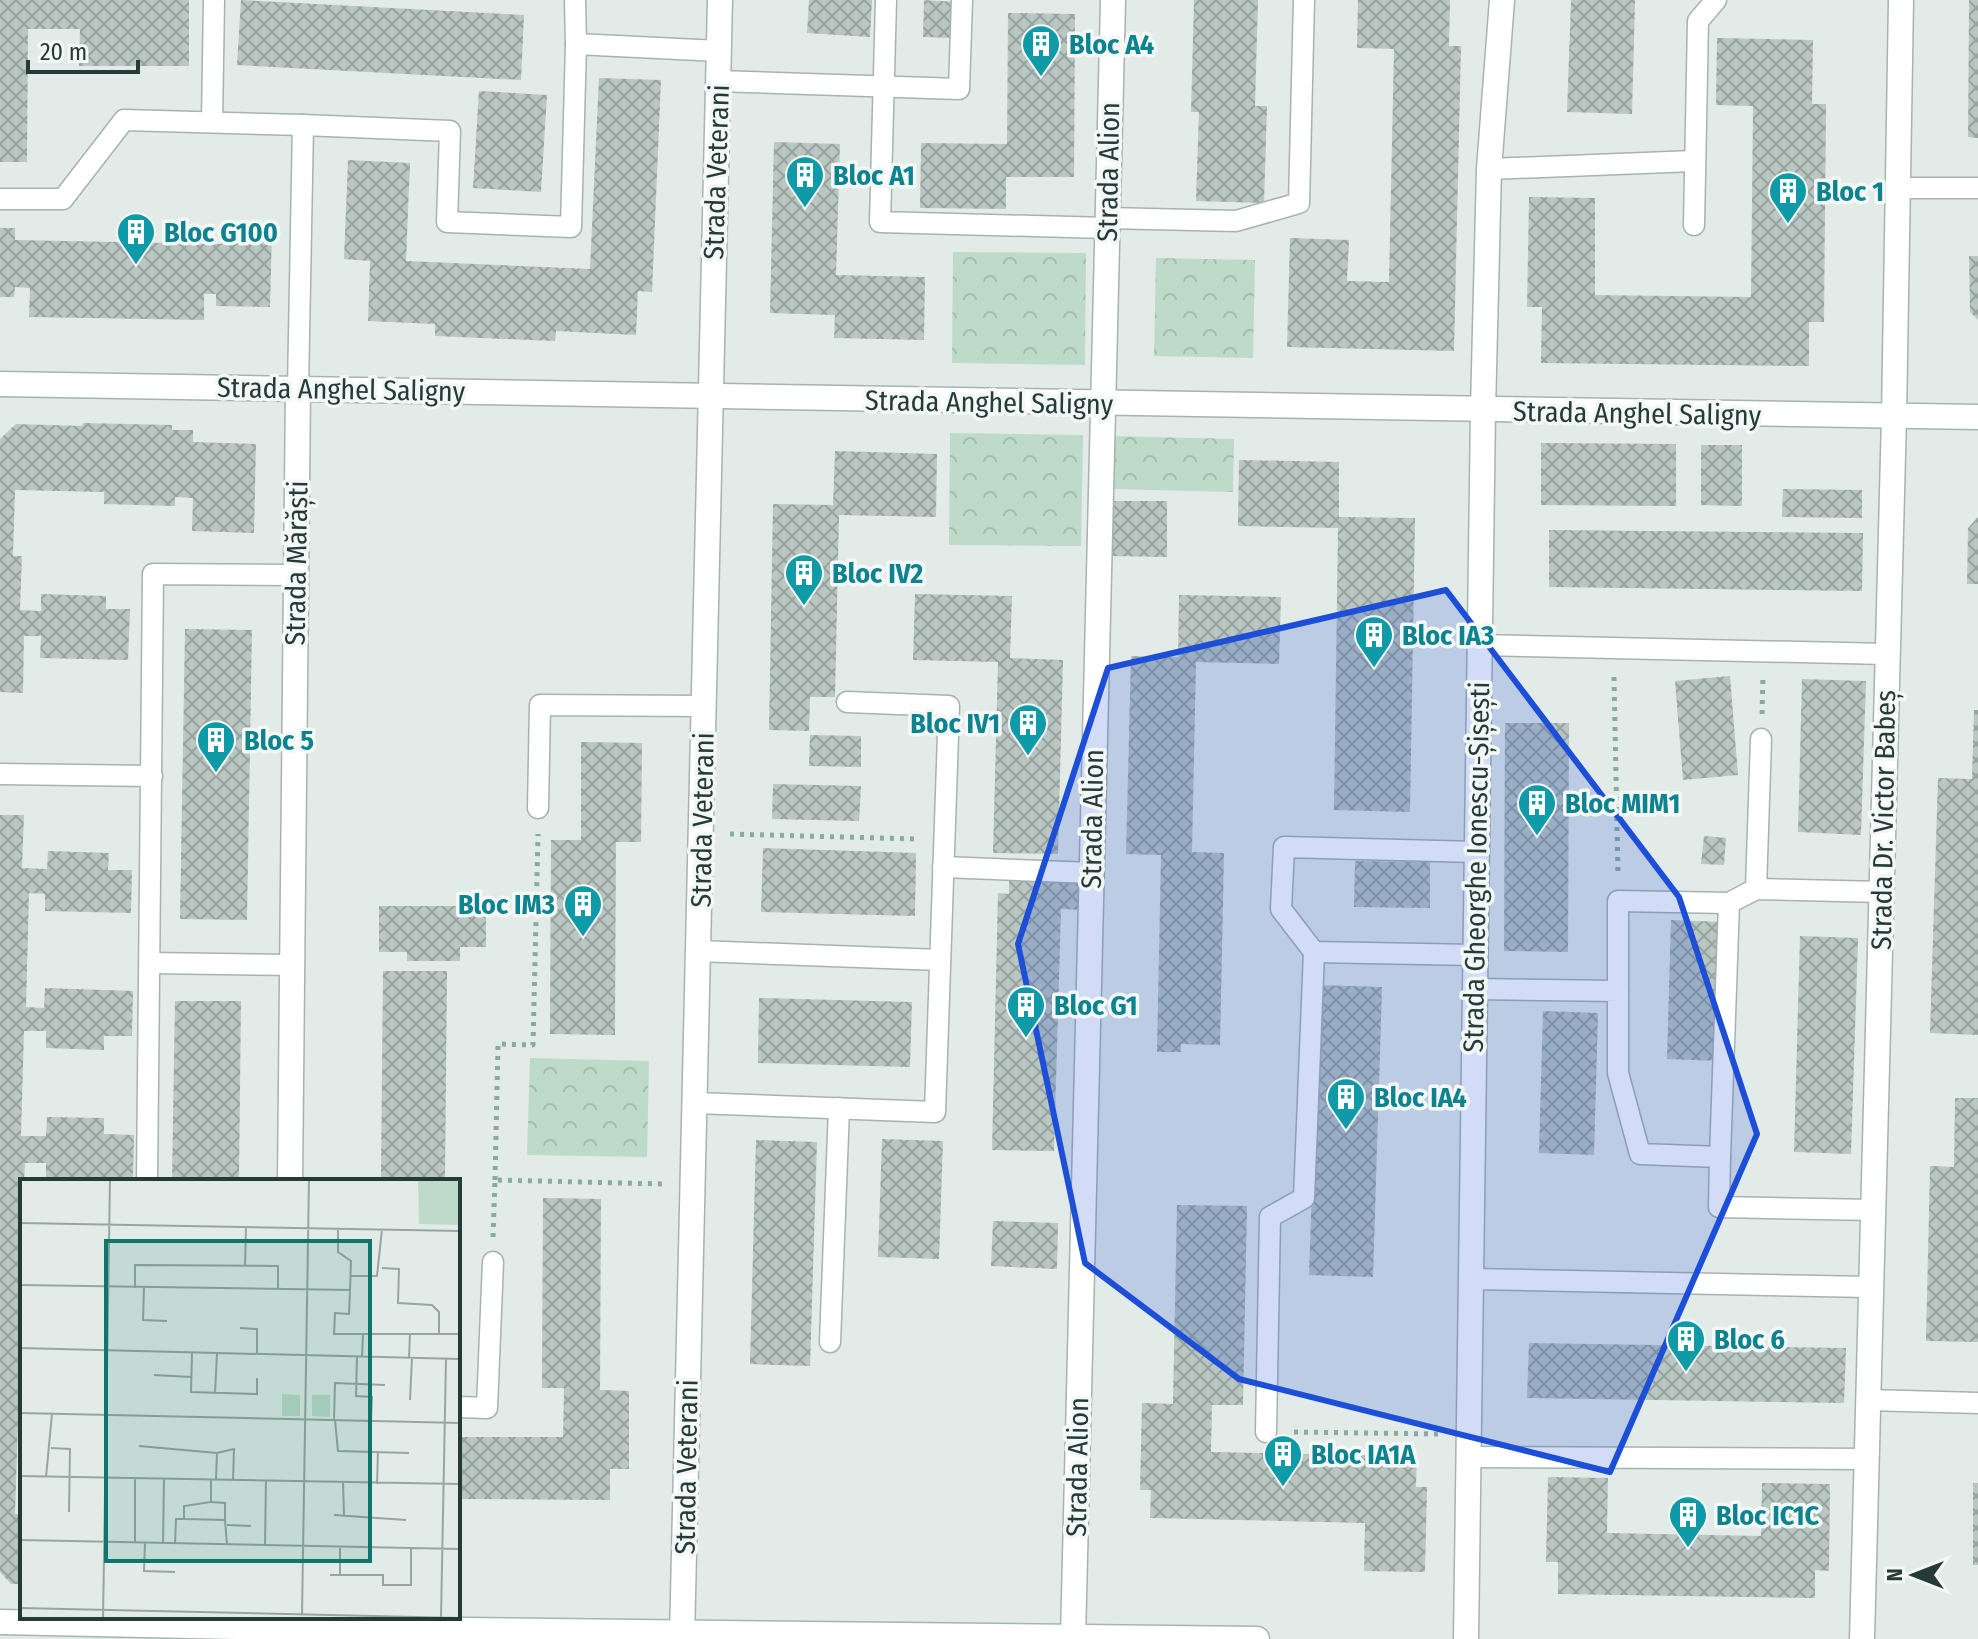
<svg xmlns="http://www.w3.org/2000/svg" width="1978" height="1639" viewBox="0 0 1978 1639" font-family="'Fira Sans Condensed',sans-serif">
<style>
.park{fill:url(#park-crowns)}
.building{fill:url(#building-cross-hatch)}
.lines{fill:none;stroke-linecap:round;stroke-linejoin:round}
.lane-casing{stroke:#a6b3af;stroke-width:23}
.street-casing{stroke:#a6b3af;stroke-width:27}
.secondary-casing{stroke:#a3b6b1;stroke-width:27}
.path{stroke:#87aba3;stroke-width:5;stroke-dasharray:4 6;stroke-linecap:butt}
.lane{stroke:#fff;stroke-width:20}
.street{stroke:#fff;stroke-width:24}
.secondary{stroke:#fff;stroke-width:24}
.marked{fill:#1d4ed8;fill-opacity:0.2;stroke:#1d4ed8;stroke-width:6;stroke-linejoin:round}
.labels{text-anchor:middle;stroke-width:7;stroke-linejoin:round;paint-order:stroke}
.culture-label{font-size:28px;font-weight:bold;fill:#0d838f;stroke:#f3f8f6;text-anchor:start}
.street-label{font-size:28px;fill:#253b37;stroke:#f3f8f6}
.inset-road{fill:none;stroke:#97a5a1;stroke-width:2}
.view{fill:#0f766e;fill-opacity:0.15;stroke:#0f766e;stroke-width:4}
.inset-edge{fill:none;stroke:#253b37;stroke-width:4}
</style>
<defs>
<pattern id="park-crowns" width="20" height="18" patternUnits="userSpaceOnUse" patternTransform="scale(2)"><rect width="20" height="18" fill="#bedac8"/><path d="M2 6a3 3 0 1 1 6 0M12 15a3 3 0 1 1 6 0" fill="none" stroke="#a3bcac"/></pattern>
<pattern id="building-cross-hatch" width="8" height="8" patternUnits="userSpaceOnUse" patternTransform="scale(2)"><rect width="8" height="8" fill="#b9c6c2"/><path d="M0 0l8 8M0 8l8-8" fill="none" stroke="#96a29e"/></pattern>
</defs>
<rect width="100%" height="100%" fill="#e3ebe8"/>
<g class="park">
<path d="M953 252 1086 253 1085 365 952 363Z"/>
<path d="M1156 258 1255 260 1253 358 1154 356Z"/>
<path d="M950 433 1083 435 1081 546 949 545Z"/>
<path d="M1112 436 1234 439 1233 492 1110 489Z"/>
<path d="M530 1058 649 1061 647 1157 527 1155Z"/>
</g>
<g class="building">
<path d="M0 0H189V66H79L80 29H28L27 162H0Z"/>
<path d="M241 0 524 15 521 80 237 65Z"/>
<path d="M809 0H872L870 37 807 33Z"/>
<path d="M924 0 957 2 955 38 923 37Z"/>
<path d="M1194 0H1258L1255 106H1267L1264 203 1196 201 1199 112H1191Z"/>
<path d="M1358 0H1450L1449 46H1461L1454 351 1287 347 1290 238 1349 240 1347 281 1389 282 1394 49 1357 48Z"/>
<path d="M1571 0H1635L1632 114 1567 112Z"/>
<path d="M1969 0H1978V138L1968 137Z"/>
<path d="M1008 13 1075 14 1074 177H1006V209L920 208 921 143 1007 144Z"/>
<path d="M1717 38 1813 40 1812 104H1826L1824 322H1809V366L1541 363 1542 307H1527L1529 197 1595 198V295L1751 297 1753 106 1716 105Z"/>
<path d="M599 78 661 80 652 292 638 291 636 335 556 331 555 341 435 336V324L368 321 370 261 344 259 348 160 410 163 406 261 590 269Z"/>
<path d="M479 91 547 95 541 192 473 188Z"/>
<path d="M774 142 840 144 836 275 925 277 924 340 834 338 835 315 770 313Z"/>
<path d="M0 228H15V240L221 244V231L272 232 270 307 216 306V294H204V320L29 317 30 288 15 287 14 297H0Z"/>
<path d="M1969 256H1978V320L1970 312Z"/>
<path d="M83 423 172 425V430H193V442L256 444 254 533 192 531 193 498 175 497V506L104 504V492L15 490 13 556H22L20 610 41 611V594L106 596V609H130L128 660 40 658 41 636H24L23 693 0 692V439L16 424 82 426Z"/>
<path d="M1541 443 1676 444V506L1541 505Z"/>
<path d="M1701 445H1742V506L1701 505Z"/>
<path d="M835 451 937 454 936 517 839 515 835 697H810L809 731 769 730 773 504 833 505Z"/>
<path d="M1239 460 1339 462V517L1415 518 1410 812 1334 810 1338 528 1238 526Z"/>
<path d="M1783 489 1862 490V518L1782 517Z"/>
<path d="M1112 501H1167V557L1112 556Z"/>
<path d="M1978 517V584H1967L1968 528Z"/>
<path d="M1549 530 1863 533 1862 591 1549 587Z"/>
<path d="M915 594 1012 596 1010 658 1063 660 1058 854 993 853 998 662 913 660Z"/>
<path d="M1179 595 1281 597 1279 664 1196 662 1192 852 1224 853 1220 1045 1181 1044V1052H1157L1161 855 1126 854 1131 656 1178 657Z"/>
<path d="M185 629 252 630 247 920 180 919Z"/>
<path d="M1730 676 1738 775 1683 780 1675 681Z"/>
<path d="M1802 679 1866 681 1861 835 1798 832Z"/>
<path d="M1974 710H1978V1035L1930 1033 1938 778 1972 779Z"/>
<path d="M1505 723H1569L1568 952 1504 951Z"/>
<path d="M810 735 861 736V767L809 766Z"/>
<path d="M581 742 642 743 641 842H616L615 1035 550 1034 551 840H581Z"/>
<path d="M773 784 861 786 859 821 772 819Z"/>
<path d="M0 815H24L22 868 47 869 48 851 109 853 108 870H132L131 913 45 911V894L29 893 26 1007 44 1008 45 988 133 991 132 1036H104V1050L46 1048V1031H24L21 1136H46L47 1117 104 1118V1134L134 1135 133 1179 46 1177V1163H25L24 1181H22V1299L15 1514H22V1584H11L0 1572Z"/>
<path d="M1704 836 1726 838 1724 865 1701 864Z"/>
<path d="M763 848 916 853 915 916 761 912Z"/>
<path d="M1355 861 1430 862V908L1354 907Z"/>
<path d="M1009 880 1083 882 1082 910 1061 909 1054 1151 992 1150 998 893 1009 894Z"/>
<path d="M379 906H486V947H460V961H407V952H379Z"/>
<path d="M1671 920 1724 922 1720 1061 1667 1059Z"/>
<path d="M1800 936 1858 938 1851 1154 1794 1152Z"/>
<path d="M383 971H447L445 1181H381Z"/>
<path d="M1319 985 1382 987 1373 1277 1309 1275Z"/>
<path d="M759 998 912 1002 910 1067 758 1063Z"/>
<path d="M175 1001H241L239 1181H172Z"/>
<path d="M1543 1011 1598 1013 1594 1155 1539 1153Z"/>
<path d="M1955 1098H1978V1342L1926 1341 1930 1166 1954 1167Z"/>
<path d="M882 1139 943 1141 939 1259 878 1257Z"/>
<path d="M756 1140 817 1142 810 1366 750 1364Z"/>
<path d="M543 1198 601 1199 600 1390 629 1391V1469H610V1500L458 1499V1437H563L564 1388H542Z"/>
<path d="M1177 1205 1247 1206 1243 1405H1212L1211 1452 1417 1456 1416 1487H1427L1425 1572 1364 1571 1365 1523 1150 1518 1151 1490H1140L1142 1403 1173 1404Z"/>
<path d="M993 1221 1058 1223 1057 1269 991 1266Z"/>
<path d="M1529 1343 1846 1348 1844 1403 1527 1398Z"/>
<path d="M1548 1477 1608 1478 1607 1533 1761 1536 1762 1483 1830 1484 1829 1571 1815 1570V1598L1558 1594V1562H1546Z"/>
<rect x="1973" y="1483" width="5" height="82"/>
</g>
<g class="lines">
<defs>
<g id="lane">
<path d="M575 0 576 44"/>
<path d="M886 0 880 222 1107 228"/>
<path d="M718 81 959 89 962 0"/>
<path d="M212 122 214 0"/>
<path d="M303 125 450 131 447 222 571 227 576 44 719 51"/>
<path d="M1489 169 1694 161"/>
<path d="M1898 188H1978"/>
<path d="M0 199H63L124 120 303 125 298 388"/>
<path d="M1107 218 1236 221 1299 203 1304 0"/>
<path d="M1694 225 1698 21 1716 0"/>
<path d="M1479 645 1887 654"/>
<path d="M0 774 152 776"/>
<path d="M538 808 540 705 704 706"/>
<path d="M943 867 1091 873"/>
<path d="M1756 889 1761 739"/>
<path d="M698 951 940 960"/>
<path d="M1314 952 1475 955"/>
<path d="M150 963 292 965"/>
<path d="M1475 989 1618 991V1073L1640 1154 1720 1157 1719 1207 1873 1210"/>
<path d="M1618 991V901L1729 903"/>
<path d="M695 1103 935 1112 949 706 847 702"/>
<path d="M1720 1157 1729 903 1756 889 1881 892"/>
<path d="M147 1181 153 574 296 575"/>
<path d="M1471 1279 1869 1287"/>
<path d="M830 1342 839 1108"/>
<path d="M1868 1400 1978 1403"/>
<path d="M458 1407 487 1408 493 1262"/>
<path d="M1266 1432 1270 1217 1304 1198 1314 952 1281 909 1284 847 1476 852"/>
<path d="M1468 1457 1866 1459"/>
</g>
<g id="street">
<path d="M0 384 1978 417"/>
<path d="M290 1181 298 388"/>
<path d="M682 1639 720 0"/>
<path d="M1073 1639 1113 0"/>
<path d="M1466 1639 1483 410 1489 169 1502 0"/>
<path d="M1862 1639 1894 417 1901 0"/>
</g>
<path id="secondary" d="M0 1622 285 1628 1257 1639"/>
</defs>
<use href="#lane" class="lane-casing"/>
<use href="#street" class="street-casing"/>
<use href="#secondary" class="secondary-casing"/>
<g class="path">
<path d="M1614 677 1618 875"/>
<path d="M1762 714 1763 676"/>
<path d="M730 834 916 839"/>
<path d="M495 1180 498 1044 533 1045 538 834"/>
<path d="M493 1237 495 1180 664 1184"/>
<path d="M1294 1432 1440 1434"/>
</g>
<use href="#lane" class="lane"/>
<use href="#street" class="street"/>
<use href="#secondary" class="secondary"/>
</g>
<path class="marked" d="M1446 590 1679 897 1757 1134 1610 1472 1239 1379 1085 1263 1018 944 1108 668Z"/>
<defs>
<symbol id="building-pin" viewBox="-11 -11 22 30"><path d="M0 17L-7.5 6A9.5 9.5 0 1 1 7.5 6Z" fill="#0f9aa8" stroke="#f3f8f6"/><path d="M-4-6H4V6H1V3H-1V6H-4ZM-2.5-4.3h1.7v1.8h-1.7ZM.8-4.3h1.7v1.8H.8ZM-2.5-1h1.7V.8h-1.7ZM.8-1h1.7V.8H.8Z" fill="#fff"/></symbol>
</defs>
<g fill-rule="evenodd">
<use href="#building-pin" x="1019" y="22" width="44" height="60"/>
<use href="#building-pin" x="783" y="153" width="44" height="60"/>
<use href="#building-pin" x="1766" y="169" width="44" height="60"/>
<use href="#building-pin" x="114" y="210" width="44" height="60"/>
<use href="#building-pin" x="782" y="551" width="44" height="60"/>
<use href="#building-pin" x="1352" y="613" width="44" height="60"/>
<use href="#building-pin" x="1006" y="701" width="44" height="60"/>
<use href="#building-pin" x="194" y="718" width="44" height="60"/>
<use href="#building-pin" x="1515" y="781" width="44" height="60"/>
<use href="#building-pin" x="561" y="882" width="44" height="60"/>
<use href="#building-pin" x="1004" y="983" width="44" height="60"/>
<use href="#building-pin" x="1324" y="1075" width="44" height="60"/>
<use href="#building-pin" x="1664" y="1317" width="44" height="60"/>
<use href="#building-pin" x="1261" y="1432" width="44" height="60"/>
<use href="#building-pin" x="1666" y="1493" width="44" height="60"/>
</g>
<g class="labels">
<g class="culture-label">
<text x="1069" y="54">Bloc A4</text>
<text x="833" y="185">Bloc A1</text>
<text x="1816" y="201">Bloc 1</text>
<text x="164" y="242">Bloc G100</text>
<text x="832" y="583">Bloc IV2</text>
<text x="1402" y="645">Bloc IA3</text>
<text x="1000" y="733" text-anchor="end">Bloc IV1</text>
<text x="244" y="750">Bloc 5</text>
<text x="1565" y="813">Bloc MIM1</text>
<text x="555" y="914" text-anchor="end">Bloc IM3</text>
<text x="1054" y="1015">Bloc G1</text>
<text x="1374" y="1107">Bloc IA4</text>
<text x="1714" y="1349">Bloc 6</text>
<text x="1311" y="1464">Bloc IA1A</text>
<text x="1716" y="1525">Bloc IC1C</text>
</g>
<g class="street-label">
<text transform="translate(716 172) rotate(-88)" y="10">Strada Veterani</text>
<text transform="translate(1108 172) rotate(-89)" y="10">Strada Alion</text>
<text transform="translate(341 389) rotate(1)" y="10">Strada Anghel Saligny</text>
<text transform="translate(989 402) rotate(1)" y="10">Strada Anghel Saligny</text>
<text transform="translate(1637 413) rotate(1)" y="10">Strada Anghel Saligny</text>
<text transform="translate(296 563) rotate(-89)" y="10">Strada Mărăști</text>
<text transform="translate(1092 819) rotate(-89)" y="10">Strada Alion</text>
<text transform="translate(702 820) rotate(-89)" y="10">Strada Veterani</text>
<text transform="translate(1883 820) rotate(-89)" y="10">Strada Dr. Victor Babeș</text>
<text transform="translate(1476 867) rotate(-89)" y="10">Strada Gheorghe Ionescu-Șișești</text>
<text transform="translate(686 1467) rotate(-89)" y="10">Strada Veterani</text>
<text transform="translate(1077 1467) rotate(-89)" y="10">Strada Alion</text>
</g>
</g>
<g transform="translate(20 1179)">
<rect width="440" height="440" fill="#e3ebe8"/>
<path d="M262 215 280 216V237H262ZM292 216H310V238L292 237Z" fill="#bedac8"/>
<path d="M398 0H440V46L399 45Z" fill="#bedac8"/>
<path class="inset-road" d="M0 44 440 52M225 87 226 48M362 89 379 90 378 124 412 126 419 133V155M331 97H357L362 50M0 106 330 111 331 82 318 73V50M115 109V86L258 87V110M124 109 123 141 147 142M330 111 329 135 315 134 314 155H343L342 178M220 149 237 150V176M343 155H440M0 169 440 180M172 174 171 213 237 215V199M337 178 336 217 352 218 351 242M389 179 390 155M134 196 172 198M195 214 197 175M390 221 392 179M0 234 440 244M314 241 315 204 365 206M315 241 318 272 389 274M119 267 197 274 214 270 213 301M31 269 50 270 49 333M0 297 440 305M26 298 32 235M196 300 197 274M323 303 324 336M357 305 358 273M191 323 205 324V341M314 336 386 341M164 340 205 341 207 366M207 346 231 347M0 361 440 370M115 364V299M125 364 124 392 155 393M143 364 144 300M155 365 156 340H164V327L191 323V300M245 367 246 301M351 369V340M310 396H363V406H391V370M320 396V369M0 429 440 439M282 436 289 0M0 439 25 440M421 439 426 180M83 440 90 0"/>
<path class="view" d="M86 62H350V382H86Z"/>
<rect width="440" height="440" class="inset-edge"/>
</g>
<g transform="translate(1914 1575) rotate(270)" stroke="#f3f8f6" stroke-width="6" paint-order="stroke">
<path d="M0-6L14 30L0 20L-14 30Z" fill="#253b37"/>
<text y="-12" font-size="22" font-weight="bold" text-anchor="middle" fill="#253b37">N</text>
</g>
<path d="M28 60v12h110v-12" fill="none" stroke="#253b37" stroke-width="4"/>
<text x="40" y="60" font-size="24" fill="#253b37" stroke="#f3f8f6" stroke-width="6" paint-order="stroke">20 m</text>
</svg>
